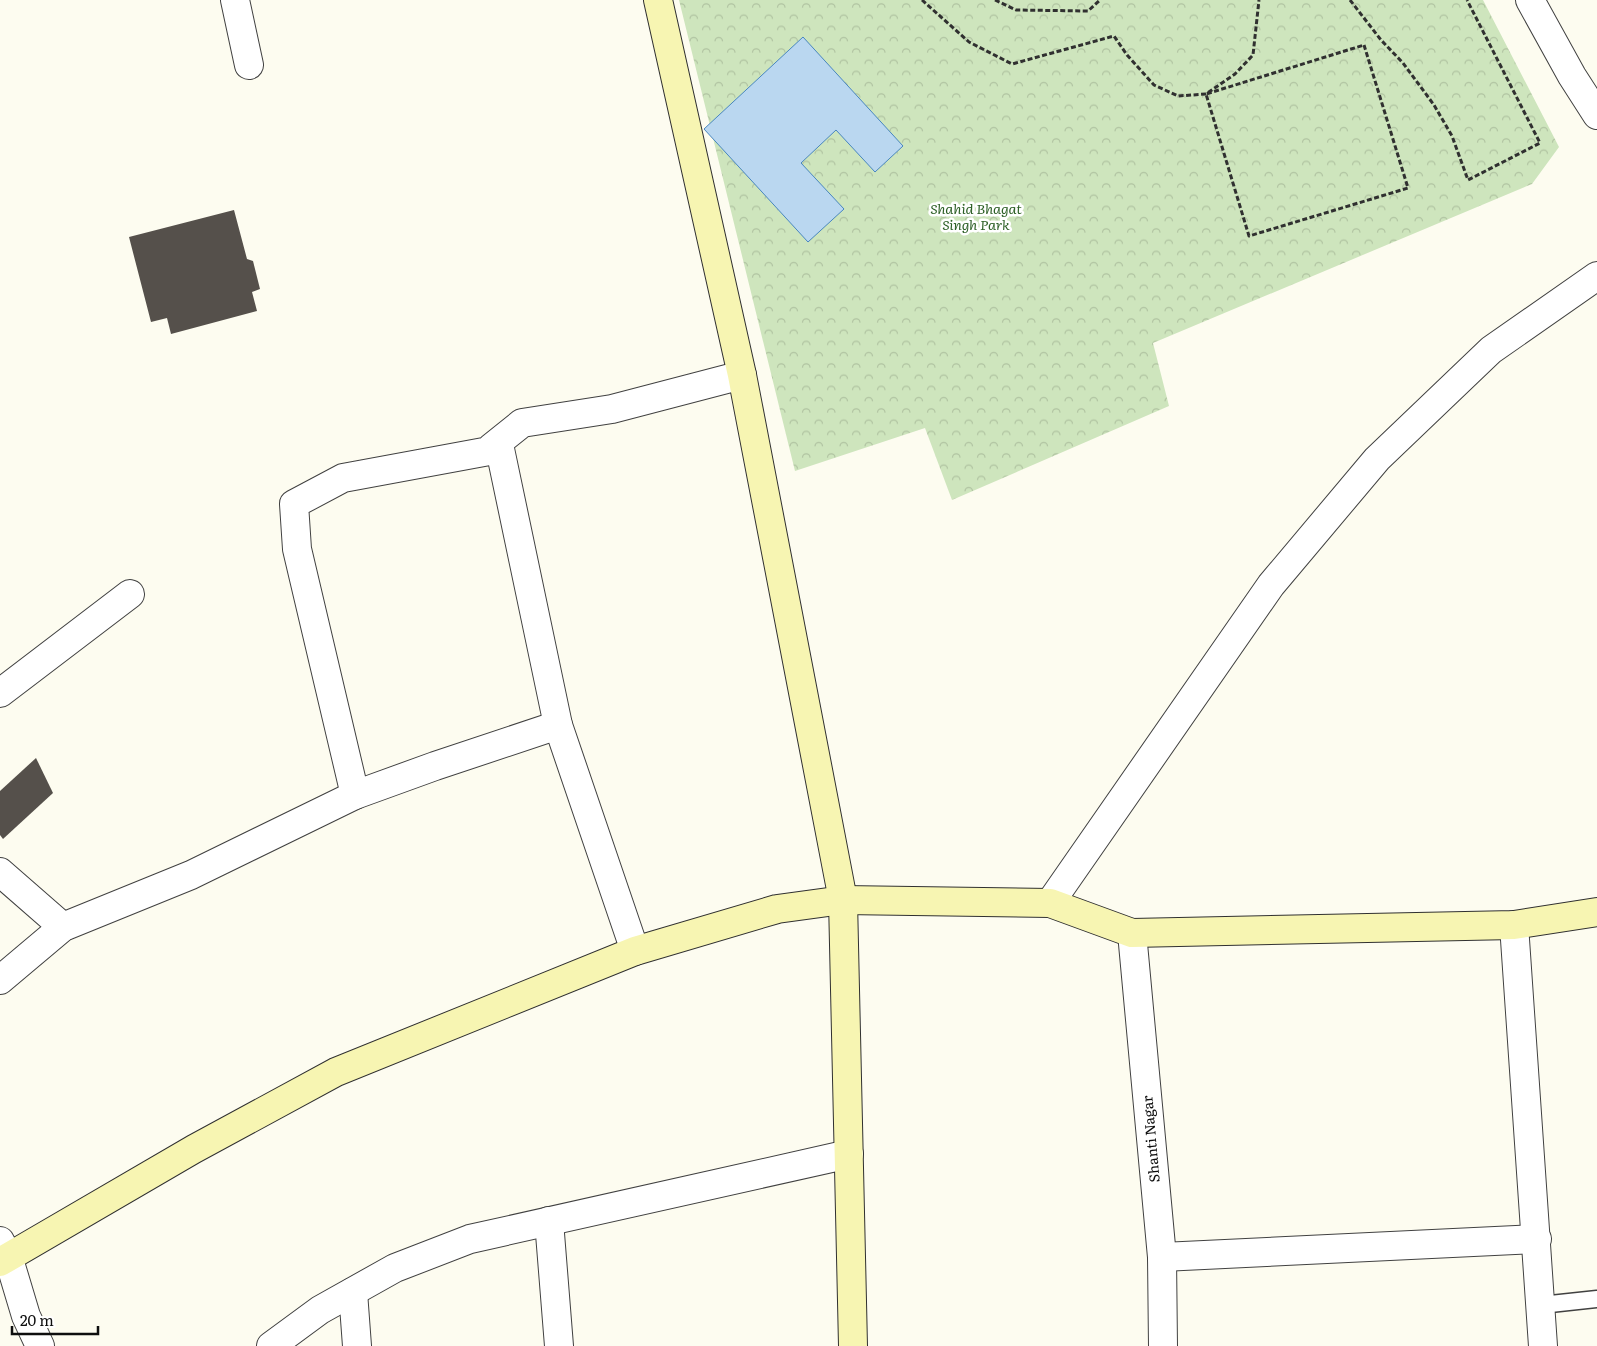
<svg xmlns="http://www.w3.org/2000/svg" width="1597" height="1346" viewBox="0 0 1597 1346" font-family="Literata,serif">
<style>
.park{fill:url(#park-crowns)}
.water{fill:#bad7f0;stroke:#4886bf}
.building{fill:#55504b}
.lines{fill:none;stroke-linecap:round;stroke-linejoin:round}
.service-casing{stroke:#414141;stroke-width:19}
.minor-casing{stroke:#414141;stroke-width:30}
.tertiary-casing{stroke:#414141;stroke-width:30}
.secondary-casing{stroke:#303030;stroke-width:30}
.path{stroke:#303030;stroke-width:3;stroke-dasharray:5 2.5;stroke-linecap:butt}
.service{stroke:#fff;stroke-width:16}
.minor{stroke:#fff;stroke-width:28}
.tertiary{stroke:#fff;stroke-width:28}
.secondary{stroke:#f7f5b2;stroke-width:28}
.labels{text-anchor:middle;stroke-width:5;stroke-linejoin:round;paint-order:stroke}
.park-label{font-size:14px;font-style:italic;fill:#2c5f25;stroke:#fff}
.street-label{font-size:14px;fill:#0e0e0e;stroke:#fff}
</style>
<defs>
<pattern id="park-crowns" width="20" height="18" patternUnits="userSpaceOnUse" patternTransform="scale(1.25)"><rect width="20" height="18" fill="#cee5bd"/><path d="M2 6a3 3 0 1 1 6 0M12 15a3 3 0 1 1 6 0" fill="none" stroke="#b0c3a1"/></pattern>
</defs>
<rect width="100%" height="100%" fill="#fdfcf0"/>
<path class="park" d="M679 0H1483L1559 147 1532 184 1153 343 1169 406 952 500 925 428 795 471Z"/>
<path class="water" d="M803 37 903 146 875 172 836 130 801 163 844 209 808 242 704 129Z"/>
<g class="building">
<path d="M234 210 247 259 253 261 260 289 252 292 257 311 171 334 167 318 151 322 129 237Z"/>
<path d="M36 758 53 793 3 839 0 835V791Z"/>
</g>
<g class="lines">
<defs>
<path id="service" d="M1541 1305 1597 1299"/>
<g id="minor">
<path d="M235 0 249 65"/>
<path d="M500 449 558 725"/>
<path d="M0 693 130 594"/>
<path d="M355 795 297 549 294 504 343 478 500 449 491 448 522 423 612 409 742 375"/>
<path d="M0 872 63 927"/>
<path d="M1514 925 1543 1346"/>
<path d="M1132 933 1162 1257 1163 1346"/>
<path d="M0 980 63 927 191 875 355 795 435 766 558 725 635 951"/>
<path d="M549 1221 559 1346"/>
<path d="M0 1241 8 1256 26 1316 40 1346"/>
<path d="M1162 1257 1537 1239"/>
<path d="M353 1292 357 1346"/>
<path d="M271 1346 320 1310 395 1268 470 1239 849 1154"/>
</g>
<g id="tertiary">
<path d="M1530 0 1572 76 1597 115"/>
<path d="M1050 903 1271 585 1377 459 1491 350 1597 276"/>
</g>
<g id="secondary">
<path d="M658 0 742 375 843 900 853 1346"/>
<path d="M0 1262 194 1149 336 1072 635 951 777 909 843 900 1050 903 1132 933 1514 925 1597 912"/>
</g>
</defs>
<use href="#service" class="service-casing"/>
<use href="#minor" class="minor-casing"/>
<use href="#tertiary" class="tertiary-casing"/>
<use href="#secondary" class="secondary-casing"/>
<g class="path">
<path d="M922 0 969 42 1012 64 1114 36 1127 55 1154 85 1178 96 1206 94 1235 74 1253 55 1259 0"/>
<path d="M995 0 1016 10 1088 11 1100 0"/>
<path d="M1350 0 1381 40 1403 63 1434 105 1452 136 1468 180 1540 143 1467 0"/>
<path d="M1364 45 1408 188 1249 236 1206 94Z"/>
</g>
<use href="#service" class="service"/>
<use href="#minor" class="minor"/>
<use href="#tertiary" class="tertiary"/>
<use href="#secondary" class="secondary"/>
</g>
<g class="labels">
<g class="park-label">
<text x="976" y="214">Shahid Bhagat<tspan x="976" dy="16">Singh Park</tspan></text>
</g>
<g class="street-label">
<text transform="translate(1151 1139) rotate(-95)" y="5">Shanti Nagar</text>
</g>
</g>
<path d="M12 1326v8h86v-8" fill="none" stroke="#0e0e0e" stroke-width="2.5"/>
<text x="20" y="1326" font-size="15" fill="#0e0e0e" stroke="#ffffff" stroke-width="4" paint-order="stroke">20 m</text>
</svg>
